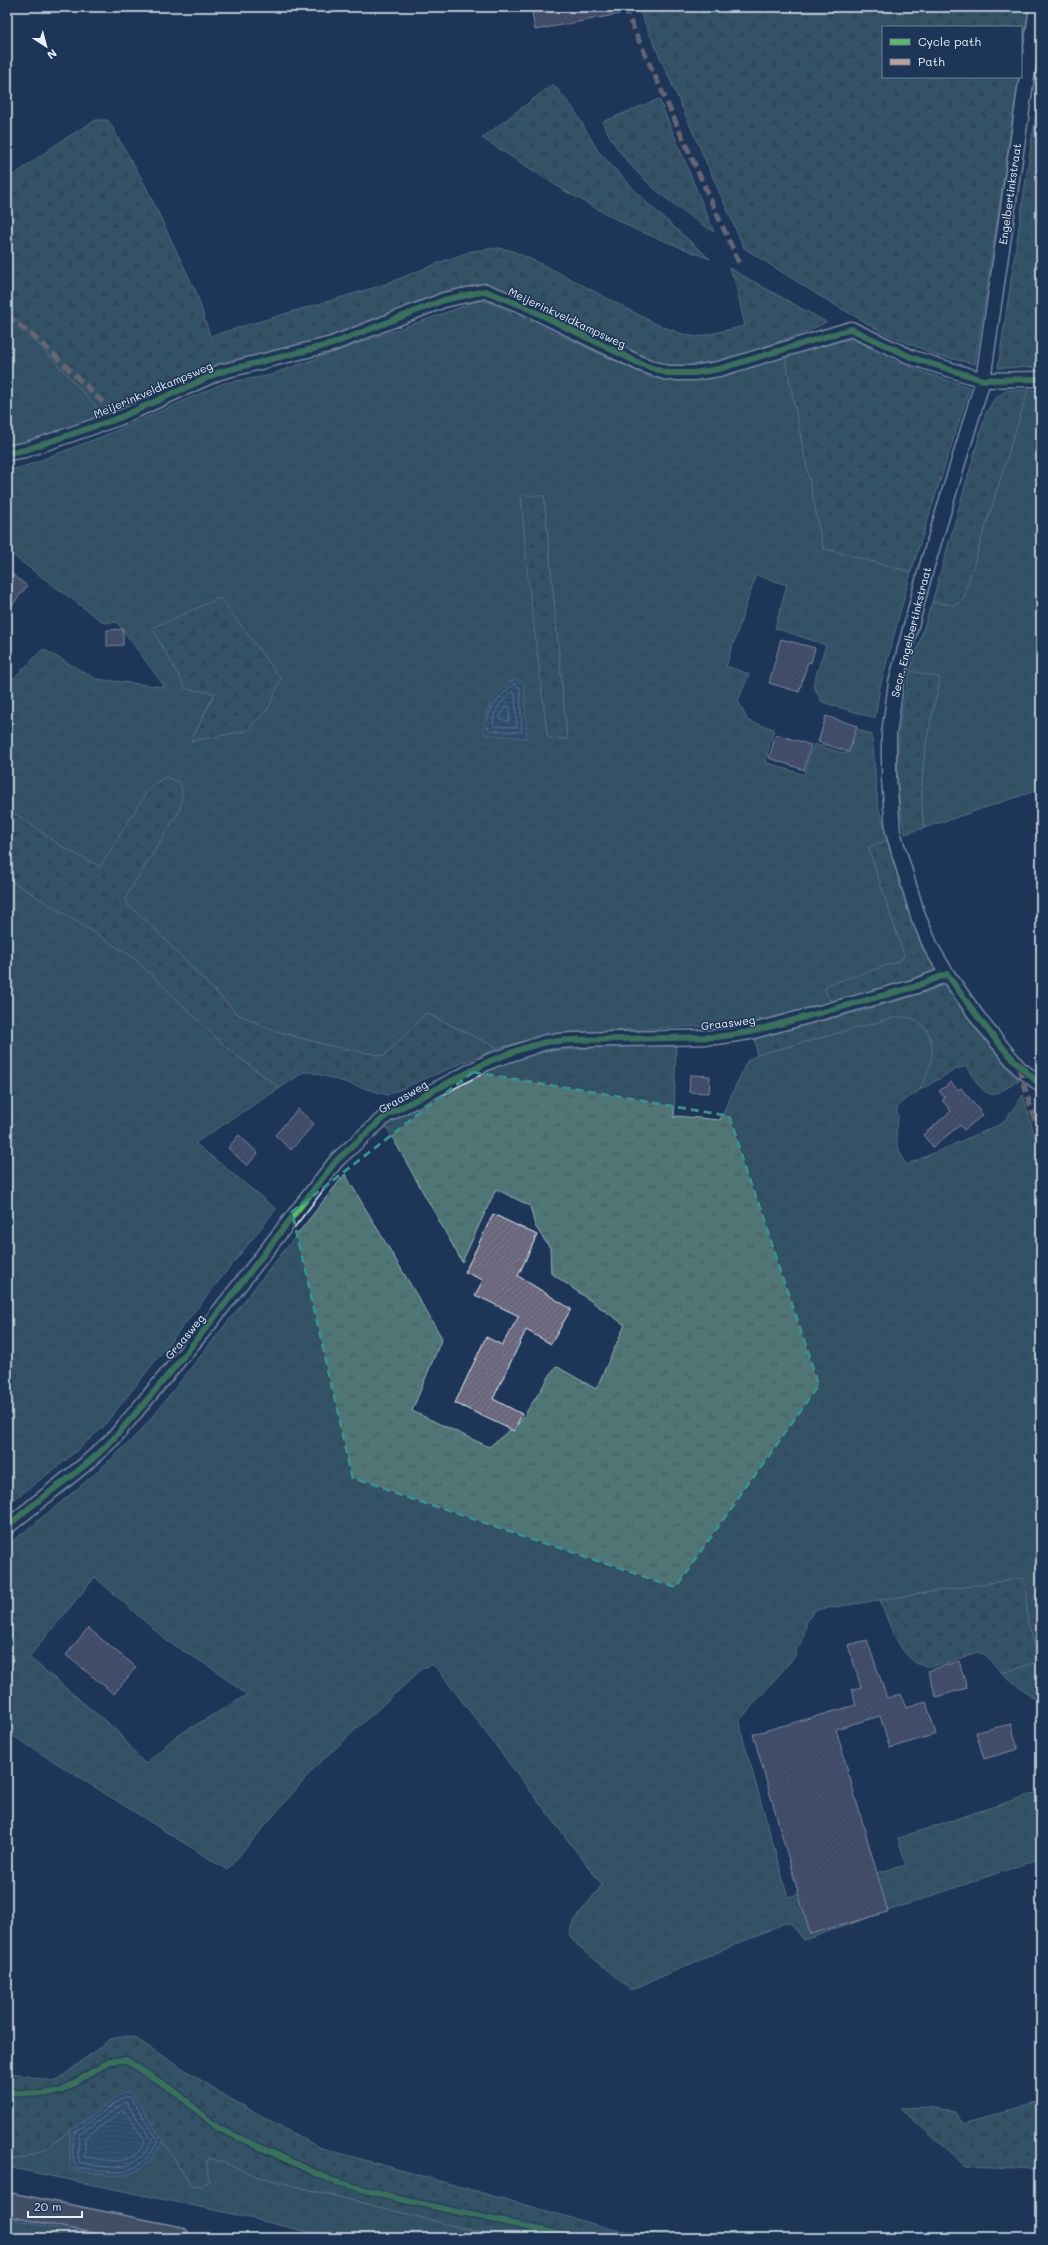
<svg xmlns="http://www.w3.org/2000/svg" width="1048" height="2245" viewBox="0 0 1048 2245" font-family="Mali,sans-serif">
<style>
.grass{fill:url(#grass-tufts);stroke:#9cb2b6;fill-rule:evenodd}
.forest{fill:url(#forest-firs);stroke:#9cb2b6}
.water{fill:url(#water-rules);stroke:#819eb2}
.lines{fill:none;stroke-linecap:round;stroke-linejoin:round}
.shore{stroke:#a4baca;stroke-width:1}
.building{fill:url(#building-hatch);stroke:#e8f1f8}
.minor-casing{stroke:#e8f1f8;stroke-width:17}
.motorway-casing{stroke:#e8f1f8;stroke-width:25}
.minor{stroke:#1d3557;stroke-width:14}
.motorway{stroke:#6b7074;stroke-width:22}
.quiet{stroke:#bda197;stroke-width:5;stroke-dasharray:10 5;stroke-linecap:butt}
.cycleway-casing{stroke:#1d3557;stroke-width:8}
.cycleway{stroke:#5cba63;stroke-width:6}
.marked{fill:none;stroke:#3a8f8a;stroke-width:3;stroke-dasharray:8 5;stroke-linejoin:round}
.labels{text-anchor:middle;stroke-width:3;stroke-linejoin:round;paint-order:stroke}
.street-label{font-size:11px;fill:#e8f1f8;stroke:#1d3557}
</style>
<defs>
<pattern id="grass-tufts" width="24" height="20" patternUnits="userSpaceOnUse"><rect width="24" height="20" fill="#507475"/><path d="M3 7l-1-3M5 7V3M7 7l1-3M15 17l-1-3M17 17v-4M19 17l1-3" fill="none" stroke="#4a5c5d"/></pattern>
<pattern id="forest-firs" width="22" height="20" patternUnits="userSpaceOnUse"><rect width="22" height="20" fill="#507475"/><path d="M5 1l3.5 6h-7zM16 11l3.5 6h-7z" fill="#4a5c5d"/></pattern>
<pattern id="water-rules" width="6" height="5" patternUnits="userSpaceOnUse"><rect width="6" height="5" fill="#3d6784"/><path d="M0 2.5h6" fill="none" stroke="#597d96"/></pattern>
<pattern id="building-hatch" width="6" height="6" patternUnits="userSpaceOnUse"><rect width="6" height="6" fill="#6b667b"/><path d="M-1 1l2-2M0 6l6-6M5 7l2-2" fill="none" stroke="#807c8e"/></pattern>
</defs>
<rect width="100%" height="100%" fill="#1d3557"/>
<filter id="ink" filterUnits="userSpaceOnUse"><feTurbulence type="fractalNoise" baseFrequency=".025" numOctaves="2"/><feDisplacementMap in="SourceGraphic" scale="8" xChannelSelector="R" yChannelSelector="G"/><feConvolveMatrix kernelMatrix="1 2 1 2 8 2 1 2 1" color-interpolation-filters="sRGB"/></filter>
<g filter="url(#ink)">
<g class="grass">
<path d="M481 300 495 305 650 377C695 386 741 370 785 357L823 548 911 572 880 687 875 718 822 702 813 685 826 645 775 628 787 585 756 575 726 666 749 674 738 701 748 721 774 729 765 762 804 775 814 744 846 754 855 728 872 735 878 806 889 840 868 847 904 955 900 961 832 1003 780 1017 720 1025 550 1034 498 1048 426 1013 384 1056 326 1045 276 1031 237 1014 148 922 127 904 125 898 179 811 181 784 177 780 123 833 100 867 59 845 22 818 7 810V682L13 679 43 649 96 679 165 687 117 622 104 623 7 551V469L20 468 106 435 224 383 267 376ZM544 496 567 739H566L548 738 547 733 521 499ZM524 684 526 738 484 734ZM215 693 246 731 191 741Z"/>
<path d="M7 310 105 416 28 444 7 448Z"/>
<path d="M1028 390H1041V789L924 828C917 778 927 731 940 682L910 671 932 602 954 605 962 602Z"/>
<path d="M7 878 133 957 227 1048 280 1088 195 1143 276 1209 102 1428 66 1460 7 1505Z"/>
<path d="M907 1016C940 1030 937 1062 920 1089 915 1097 901 1098 897 1109 896 1111 898 1114 898 1117 898 1125 895 1134 897 1142 898 1150 903 1158 906 1165L1003 1123 1023 1095 1041 1158V1704L1002 1673 1038 1662 1039 1660 1027 1619V1595L1023 1578 815 1610 807 1621 802 1644 797 1647 796 1655 740 1720 742 1735 788 1897 906 1865 898 1838 1041 1791V1858L804 1940 791 1923H785L631 1990 573 1941 569 1933 574 1920 602 1885 436 1667 432 1665 423 1668 315 1767 227 1870 7 1732V1546C54 1507 103 1471 145 1426L345 1174 442 1338 412 1411 489 1447 520 1422 556 1366 596 1389 625 1325 551 1273 550 1248 535 1226 530 1206 496 1189 462 1262 385 1124 412 1108 508 1062 548 1051 676 1042 674 1118 676 1116 720 1120 747 1061 757 1055 896 1017ZM95 1577 167 1641 215 1670 247 1695 175 1737 145 1764 117 1731 29 1657Z"/>
<path d="M70 2131V2166C79 2174 84 2171 96 2173 133 2180 144 2172 163 2141L191 2185 210 2158 225 2163 256 2176 502 2238H334L224 2212 7 2167V2159C35 2158 48 2147 70 2131Z"/>
<path d="M7 2218 105 2238H7Z"/>
</g>
<g class="forest">
<path d="M638 7H1029L1021 62V27H883V77H1019L975 364 936 355 884 333 818 295 744 248Z"/>
<path d="M1041 78V367L998 368Z"/>
<path d="M553 84 573 108 598 151 647 203 710 259 634 229 565 191 482 138Z"/>
<path d="M659 99 714 232C679 210 645 185 620 152 613 143 608 132 602 122Z"/>
<path d="M96 120H108L144 183 196 292 210 336 383 285 446 260 472 251 498 248 510 250 548 267 654 323 682 334 697 337 745 326 735 281 729 268 826 322 808 331 716 364 692 369 661 366 510 293 481 287 407 309 297 349 220 365 105 416 7 310V180L61 141Z"/>
<path d="M848 339C864 342 875 352 890 359 916 370 942 379 970 387L911 572 823 548 785 357Z"/>
<path d="M1008 390H1028L962 602 954 605 932 602 986 413 995 398Z"/>
<path d="M521 495 544 496 567 739 548 738 547 733 527 569Z"/>
<path d="M220 598 281 679 268 709 246 731 191 741 215 693 186 689 152 628Z"/>
<path d="M910 671 939 677 940 682C927 731 917 778 924 828L905 834C892 779 897 726 910 671Z"/>
<path d="M165 777C187 783 183 793 179 811L125 898 127 904 148 922 237 1014 276 1031 326 1045 384 1056 426 1013 498 1048 387 1095 311 1072H304L280 1088 227 1048 133 957 7 878V810L22 818 59 845 100 867 149 788Z"/>
<path d="M889 840 940 971 832 1003 825 990 827 985 900 961 904 955 868 847Z"/>
<path d="M947 982 1016 1072 1019 1081 994 1095C978 1092 975 1077 967 1066L956 1069 920 1090C923 1081 929 1071 931 1061 936 1035 924 1015 896 1017L757 1055 755 1037 858 1012 930 991Z"/>
<path d="M1023 1578 1027 1595V1619L1039 1660 1038 1662 1002 1673 984 1654 977 1652C962 1657 942 1667 926 1666 902 1665 887 1619 880 1600Z"/>
<path d="M127 2036 135 2038 229 2098 318 2147 615 2230 700 2238H502L256 2176 225 2163 210 2158 206 2161 209 2181 201 2186 191 2185 132 2093 103 2107 48 2147 24 2158 7 2159V2072L52 2081 59 2079 110 2039Z"/>
<path d="M1041 2100V2169L965 2166 900 2108 927 2107 954 2111 964 2125Z"/>
</g>
<g class="water">
<path d="M513 680H519L524 684 527 738 484 734C483 707 493 696 513 680Z"/>
<path d="M124 2092 132 2093 163 2141C144 2172 133 2180 96 2173 84 2171 79 2174 70 2166V2131Z"/>
</g>
<g class="lines">
<g class="shore">
<path d="M514 684 520 687 522 732 489 730C482 712 502 694 514 684Z"/>
<path d="M512 692 515 694 517 727 494 726C489 714 504 699 512 692Z"/>
<path d="M506 706 510 707 509 721 500 719Z"/>
<path d="M126 2096 130 2097 158 2140C156 2146 152 2151 148 2156 130 2180 104 2170 78 2168 70 2160 73 2144 74 2133Z"/>
<path d="M126 2102 152 2140C151 2145 147 2149 144 2153 128 2174 103 2166 80 2163L78 2156 79 2135Z"/>
<path d="M124 2110 145 2140C135 2169 107 2160 85 2157V2138Z"/>
</g>
</g>
<g class="building">
<path d="M531 7H620V14L535 30Z"/>
<path d="M7 570 27 586 7 612Z"/>
<path d="M123 629V645L107 646V630Z"/>
<path d="M781 639 815 648 811 663 808 662 799 692 769 683Z"/>
<path d="M826 716 857 726 849 752 818 742Z"/>
<path d="M776 734 811 745 804 770 769 758Z"/>
<path d="M690 1075 710 1076 709 1093 689 1092Z"/>
<path d="M951 1082 958 1090 961 1088 983 1115 964 1130 960 1125 933 1147 923 1135 951 1111 942 1100 945 1098 939 1091Z"/>
<path d="M298 1109 314 1124 291 1150 275 1135Z"/>
<path d="M239 1135 258 1153 247 1166 228 1148Z"/>
<path d="M493 1214 537 1235 518 1276 571 1309 551 1344 526 1330 493 1399 522 1414 514 1431 455 1403 486 1337 502 1345 519 1316 475 1295 483 1280 465 1272Z"/>
<path d="M88 1628 136 1667 114 1694 66 1655Z"/>
<path d="M867 1640 887 1698 901 1694 906 1708 926 1702 936 1734 890 1748 880 1716 836 1729 888 1912 810 1934 753 1734 856 1705 851 1690 861 1687 848 1645Z"/>
<path d="M959 1661 967 1688 936 1697 928 1671Z"/>
<path d="M1011 1724 1018 1749 984 1759 976 1732Z"/>
</g>
<g class="lines">
<defs>
<g id="minor">
<path d="M1037 7 983 380 926 569 896 683 889 734V778L893 832 918 916 932 949 947 974 981 1022 1019 1068 1041 1085"/>
<path d="M7 453 25 450 119 418 220 372 332 344 444 300 485 291 523 306 641 364 667 373H694L719 369 851 329 913 358 983 380 1041 379"/>
<path d="M7 1527 83 1466 113 1439 210 1323 337 1160 387 1115 490 1061 546 1042 573 1040 717 1037 750 1032 914 987 947 974"/>
</g>
<path id="motorway" d="M7 2204 178 2238"/>
</defs>
<use href="#minor" class="minor-casing"/>
<use href="#motorway" class="motorway-casing"/>
<use href="#minor" class="minor"/>
<use href="#motorway" class="motorway"/>
<g class="quiet">
<path d="M624 7 739 263"/>
<path d="M7 315 46 347 119 418"/>
<path d="M1019 1068 1041 1141"/>
</g>
<defs>
<g id="cycleway">
<path d="M7 453 25 450 119 418 220 372 332 344 444 300 485 291 523 306 641 364 667 373H694L719 369 851 329 913 358 983 380 1041 379"/>
<path d="M7 1527C41 1495 82 1473 114 1438 193 1350 263 1253 337 1160L387 1115 490 1061 521 1049 546 1042 573 1040 717 1037 750 1032 914 987 947 974C975 1014 1003 1054 1041 1085"/>
<path d="M7 2092 42 2094 61 2091 110 2061 126 2060 177 2093 218 2128 333 2181 390 2197 578 2238"/>
</g>
</defs>
<use href="#cycleway" class="cycleway-casing"/>
<use href="#cycleway" class="cycleway"/>
</g>
</g>
<path d="M0 0H1048V2245H0ZM473 1072 729 1116 819 1385 675 1587 353 1478 292 1212Z" fill="#1d3557" fill-opacity=".55" fill-rule="evenodd"/>
<path class="marked" d="M473 1072 729 1116 819 1385 675 1587 353 1478 292 1212Z"/>
<g class="labels">
<g class="street-label">
<text transform="translate(1010 194) rotate(-82)" y="4">Engelbertinkstraat</text>
<text transform="translate(567 318) rotate(25)" y="4">Meijerinkveldkampsweg</text>
<text transform="translate(153 390) rotate(-23)" y="4">Meijerinkveldkampsweg</text>
<text transform="translate(911 632) rotate(-76)" y="4">Secr. Engelbertinkstraat</text>
<text transform="translate(728 1023) rotate(-7)" y="4">Graasweg</text>
<text transform="translate(403 1097) rotate(-30)" y="4">Graasweg</text>
<text transform="translate(185 1337) rotate(-50)" y="4">Graasweg</text>
</g>
</g>
<rect width="1048" height="2245" fill="none" stroke="#1d3557" stroke-width="24"/>
<rect x="12" y="12" width="1024" height="2221" fill="none" stroke="#e8f1f8" stroke-width="1.5" filter="url(#ink)"/>
<rect x="882" y="26" width="140" height="52" fill="#1d3557" stroke="#6e8097"/>
<rect x="890" y="39" width="20" height="6" fill="#5cba63" stroke="#6e8097"/>
<text x="918" y="46" font-size="12" fill="#e8f1f8">Cycle path</text>
<rect x="890" y="59" width="20" height="6" fill="#bda197" stroke="#6e8097"/>
<text x="918" y="66" font-size="12" fill="#e8f1f8">Path</text>
<g transform="translate(46 46) rotate(144)" stroke="#1d3557" stroke-width="3" paint-order="stroke">
<path d="M0-3L7 15L0 10L-7 15Z" fill="#e8f1f8"/>
<text y="-6" font-size="11" font-weight="bold" text-anchor="middle" fill="#e8f1f8">N</text>
</g>
<path d="M28 2211v6h54v-6" fill="none" stroke="#e8f1f8" stroke-width="2"/>
<text x="34" y="2211" font-size="12" fill="#e8f1f8" stroke="#1d3557" stroke-width="3" paint-order="stroke">20 m</text>
</svg>
